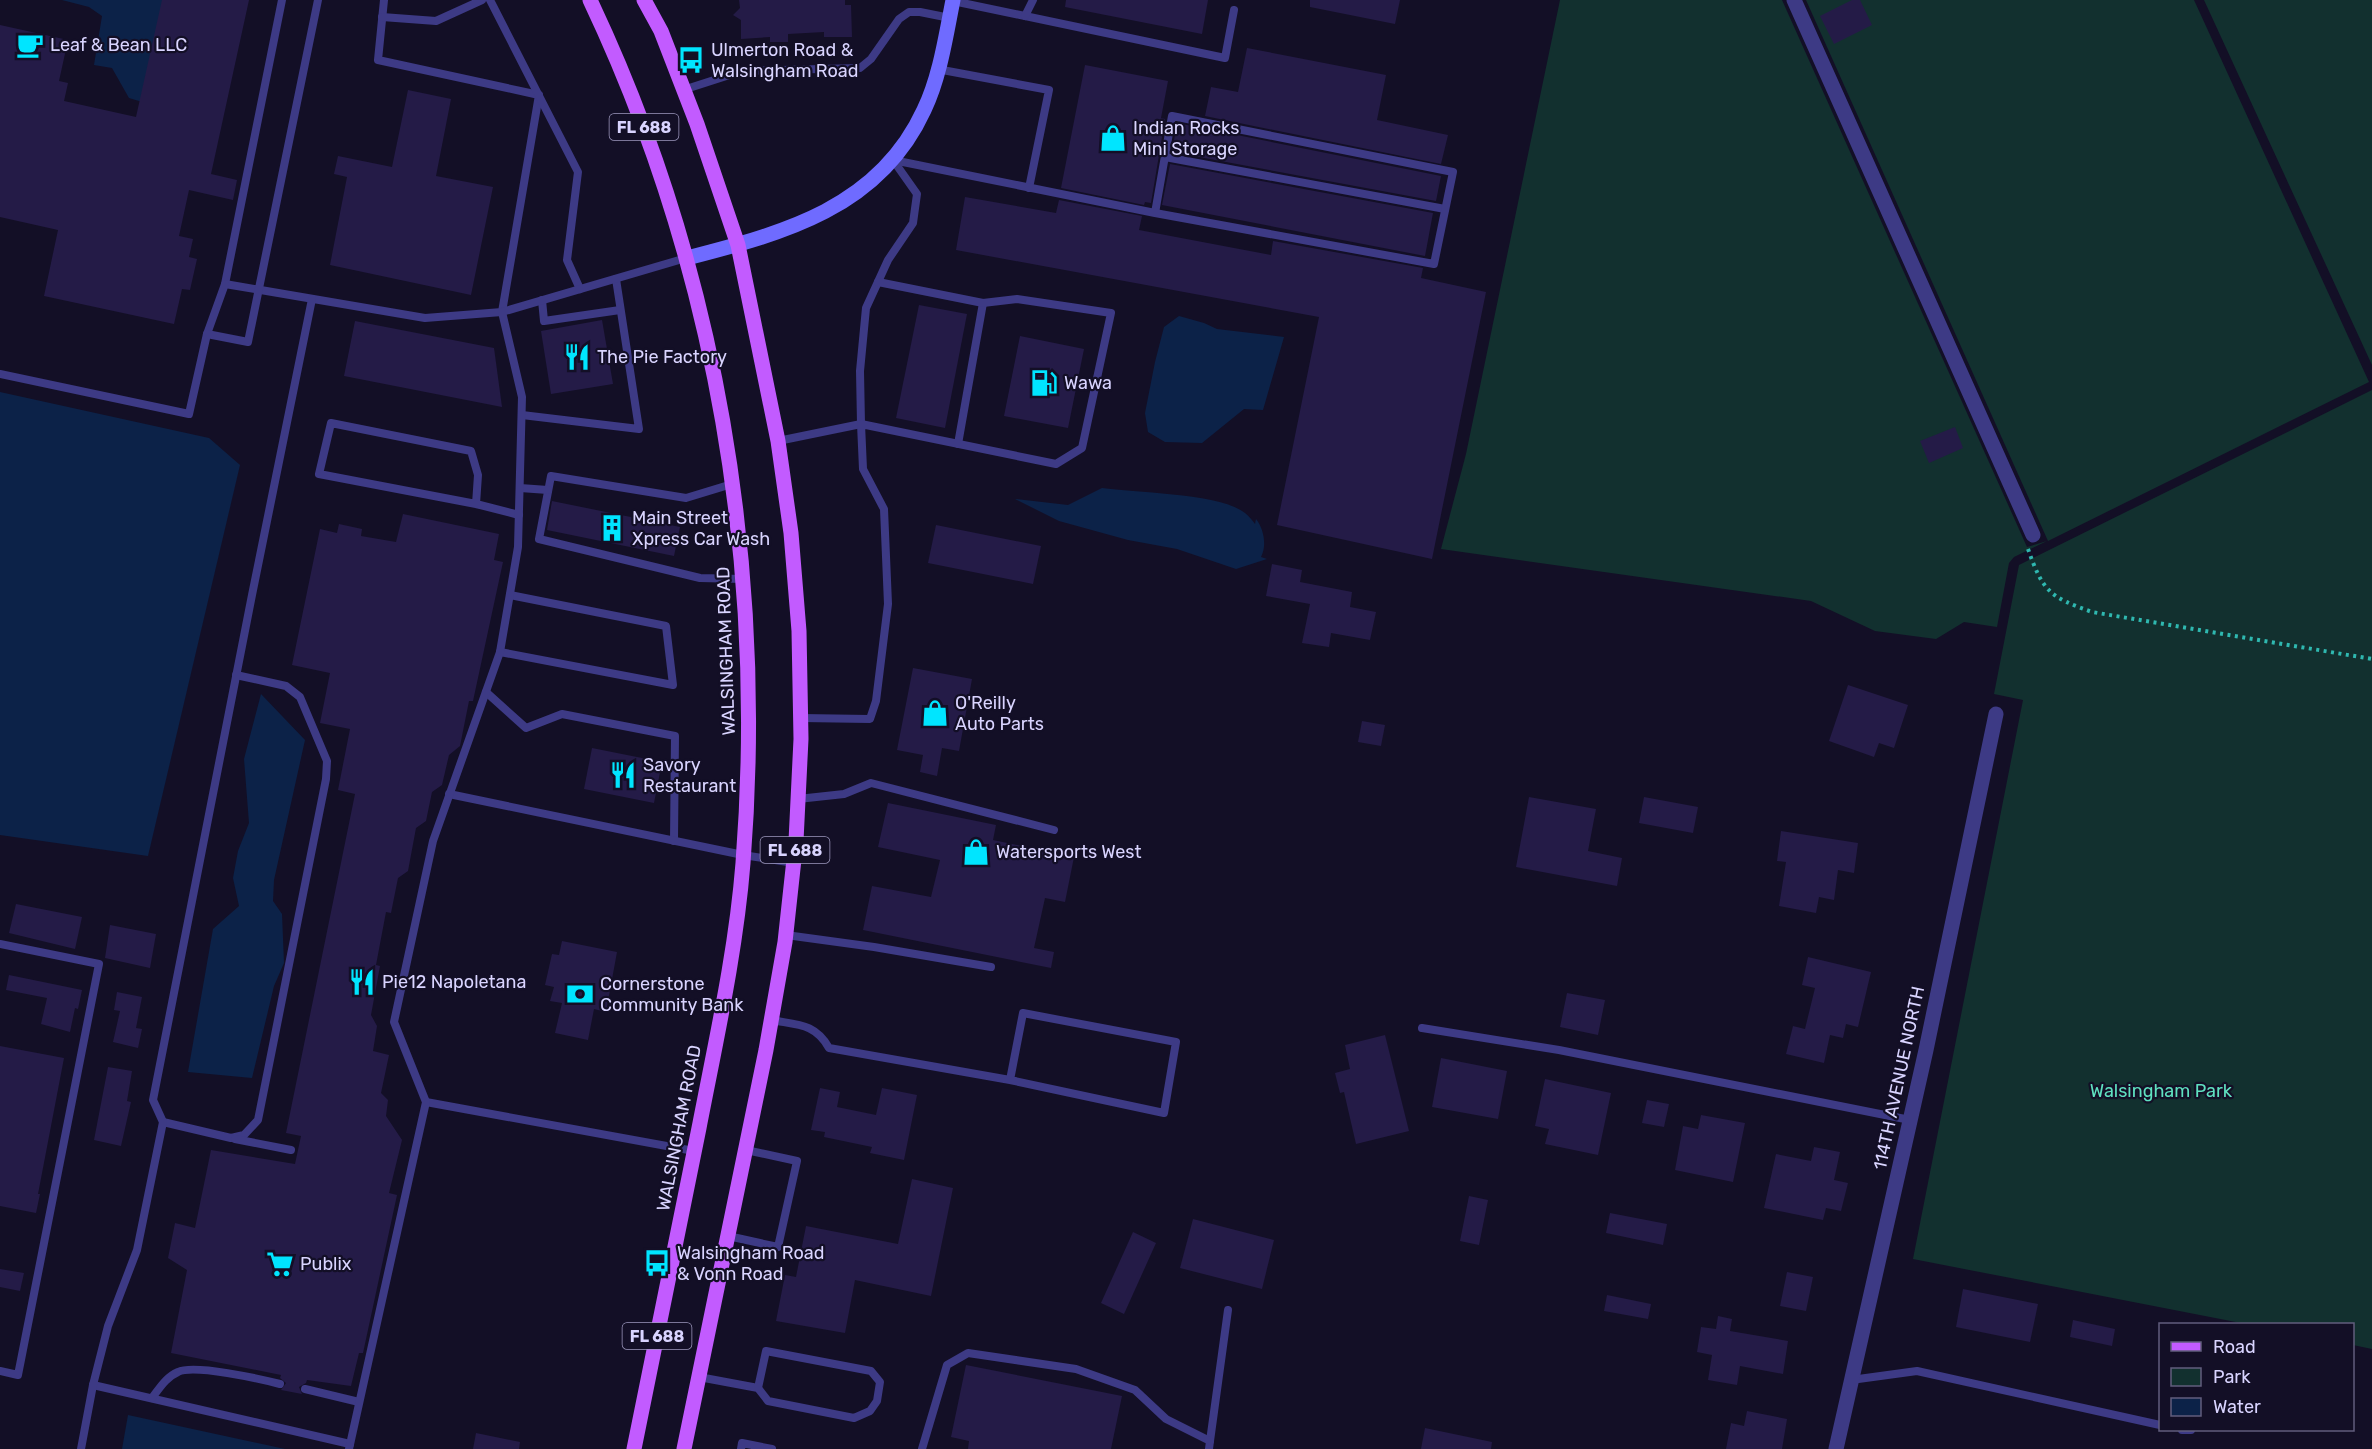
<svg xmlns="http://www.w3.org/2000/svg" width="2372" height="1449" viewBox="0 0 2372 1449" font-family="Rubik,sans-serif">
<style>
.green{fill:#12302f}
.water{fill:#0c2248}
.building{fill:#241b47}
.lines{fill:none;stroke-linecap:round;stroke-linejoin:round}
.path{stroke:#2fb8b0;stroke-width:4;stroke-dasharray:3 4.5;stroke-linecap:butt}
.lane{stroke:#3d3a85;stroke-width:8}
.street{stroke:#3d3a85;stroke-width:15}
.secondary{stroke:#6f6bff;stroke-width:15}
.primary{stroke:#c25bff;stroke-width:15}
.labels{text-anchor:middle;stroke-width:4.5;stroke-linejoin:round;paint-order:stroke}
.shield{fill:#130f26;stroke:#9e99be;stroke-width:1.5}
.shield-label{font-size:16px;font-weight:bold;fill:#d9d4ff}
.poi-label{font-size:18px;fill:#d9d4ff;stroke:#130f26;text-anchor:start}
.street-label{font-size:18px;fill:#d9d4ff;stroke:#130f26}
.park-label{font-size:18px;fill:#5fe0c0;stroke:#130f26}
</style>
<rect width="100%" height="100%" fill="#130f26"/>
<g class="green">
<path d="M1560 0H1782L2027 547 2047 541 2014 557 2009 563 1997 627 1964 622 1936 639 1875 631 1811 601 1441 549 1466 454Z"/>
<path d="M1806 0H2194L2369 382 2048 541Z"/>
<path d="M2204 0H2372V365Z"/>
<path d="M2372 390V1349L2353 1345 2352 1324H2246L1913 1259 2023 700 1994 694 2019 565Z"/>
</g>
<g class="water">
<path d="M62 0H168L149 104 129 98 112 68 94 65 102 16 89 7Z"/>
<path d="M1179 316 1204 323 1217 329 1284 337 1263 410 1244 409 1202 443 1165 442 1148 432 1145 413 1155 362 1164 327Z"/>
<path d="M0 392 209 438 240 465 148 856 0 835Z"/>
<path d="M1102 488C1136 493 1220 493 1245 513 1249 516 1252 520 1255 524L1256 519C1264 529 1267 546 1261 557L1267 559 1236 569 1177 549 1128 540 1059 521 1015 499 1068 505Z"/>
<path d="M261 694 305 740 274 880 273 901 282 914 284 963 274 986 252 1078 188 1072 213 929 239 906 233 878 238 851 249 823 244 759Z"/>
<path d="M128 1415 285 1449H122Z"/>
</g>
<g class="building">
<path d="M162 0H249L211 174 237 180 233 200 189 190 179 236 193 239 189 257 197 259 190 290 182 289 174 324 44 296 58 230 0 217V25L68 40 59 81 68 83 64 101 136 117Z"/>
<path d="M739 0H845V5H851L852 37H824V32L788 34V42H770V37L741 39V20L733 15 740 8Z"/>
<path d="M1066 0H1208L1202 34 1065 7Z"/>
<path d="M1310 0H1400L1395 24 1310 7Z"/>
<path d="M1852 0H1860L1872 25 1834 44 1820 16Z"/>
<path d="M1247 48 1386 75 1377 120 1448 135 1441 164 1205 116 1211 87 1238 92Z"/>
<path d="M1085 65 1168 81 1161 118 1165 119 1151 203 1145 202 1144 205 1061 188Z"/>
<path d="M408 90 451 99 436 176 493 187 471 295 330 265 347 177 334 174 338 156 392 167Z"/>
<path d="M1177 123 1441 176 1436 201 1172 152Z"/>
<path d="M1170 164 1433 213 1425 256 1162 205Z"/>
<path d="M965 197 1056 213 1059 200 1142 216 1139 230 1271 255 1273 241 1423 268 1421 278 1486 292 1432 559 1277 525 1319 317 956 250Z"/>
<path d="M919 305 967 314 945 428 896 418Z"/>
<path d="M602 320 613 384 551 394 541 331Z"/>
<path d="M355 321 494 348 502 407 344 376Z"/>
<path d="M1020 336 1084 349 1068 428 1004 416Z"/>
<path d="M1955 427 1963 448 1929 463 1920 441Z"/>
<path d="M552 501 680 527 674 556 547 530Z"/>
<path d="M403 514 499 534 494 560 503 562 473 701H469L460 746 449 755 442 785 432 792 426 821 416 828 408 871 398 878 391 913 386 912 376 965 380 966 371 1015 377 1026 373 1051 389 1055 381 1093 388 1100 386 1116 402 1140 389 1193 397 1195 363 1353H359L351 1386 307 1380 306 1383 299 1387 302 1394 281 1390 286 1383 280 1378 281 1375 171 1353 187 1270 168 1258 175 1223 195 1228 211 1150 295 1164 301 1136 286 1133 355 794 338 790 350 729 320 723 330 673 292 665 320 529 337 533 339 524 362 529 361 536 396 542Z"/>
<path d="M936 525 1041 546 1033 584 928 563Z"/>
<path d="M1272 564 1302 570 1300 582 1352 592 1350 607 1376 612 1370 640 1331 633 1329 647 1302 643 1310 604 1266 596Z"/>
<path d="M913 668 972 679 959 751 942 748 937 776 920 772 923 755 897 750Z"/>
<path d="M1848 685 1908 705 1894 748 1879 743 1874 757 1829 741Z"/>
<path d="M1362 721 1385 725 1381 746 1358 742Z"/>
<path d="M592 748 662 762 654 803 584 789Z"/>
<path d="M1529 797 1596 809 1588 851 1622 858 1617 886 1516 867Z"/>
<path d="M1644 797 1698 807 1693 833 1639 823Z"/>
<path d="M888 803 996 825 993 840 1074 857 1065 902 1045 898 1034 948 1054 952 1051 968 863 930 872 886 931 897 940 860 878 847Z"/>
<path d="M1781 831 1858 843 1854 873 1838 870 1834 900 1819 897 1816 913 1779 906 1786 862 1777 861Z"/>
<path d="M16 904 82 917 75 949 9 933Z"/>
<path d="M110 925 156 934 150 968 105 958Z"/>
<path d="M562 941 617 952 606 1012 594 1009 588 1040 555 1033 562 1003 550 1001 554 987 545 985 552 954 559 955Z"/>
<path d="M1808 957 1871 972 1858 1027 1846 1024 1843 1038 1830 1035 1824 1063 1786 1054 1793 1026 1805 1029 1815 988 1802 985Z"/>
<path d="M9 975 82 990 78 1009 75 1008 70 1032 41 1024 47 998 6 990Z"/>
<path d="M117 992 142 997 136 1028 142 1029 138 1048 113 1042 120 1011 114 1010Z"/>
<path d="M1567 993 1605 1000 1598 1035 1560 1027Z"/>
<path d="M1385 1035 1409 1131 1356 1144 1344 1092 1340 1093 1335 1073 1350 1069 1345 1045Z"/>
<path d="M0 1046 64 1058 38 1194H40L36 1213 0 1206Z"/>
<path d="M1441 1058 1507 1071 1498 1119 1432 1107Z"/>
<path d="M108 1067 132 1071 127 1101 131 1102 121 1146 94 1140Z"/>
<path d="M1545 1079 1611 1093 1598 1155 1545 1144 1549 1129 1535 1126Z"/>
<path d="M820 1088 840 1092 837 1107 876 1115 882 1088 917 1095 904 1160 870 1153 872 1147 824 1137 825 1132 811 1130Z"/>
<path d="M1647 1100 1669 1104 1664 1127 1642 1123Z"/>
<path d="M1701 1115 1745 1123 1733 1182 1675 1170 1683 1126 1698 1129Z"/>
<path d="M1814 1147 1840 1152 1834 1180 1848 1183 1841 1211 1826 1208 1823 1220 1764 1208 1776 1154 1811 1161Z"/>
<path d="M912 1179 953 1188 931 1296 855 1280 845 1333 776 1321 785 1275 796 1277 806 1226 898 1244Z"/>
<path d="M1469 1196 1488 1200 1479 1245 1460 1241Z"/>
<path d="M1610 1213 1667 1224 1663 1245 1606 1233Z"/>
<path d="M1193 1219 1274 1240 1262 1289 1180 1268Z"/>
<path d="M1133 1232 1156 1243 1124 1314 1101 1303Z"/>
<path d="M0 1269 24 1273 20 1291 0 1287Z"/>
<path d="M1787 1272 1813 1277 1806 1311 1780 1306Z"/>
<path d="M1963 1289 2038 1304 2030 1342 1956 1327Z"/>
<path d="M1607 1295 1651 1304 1648 1319 1604 1311Z"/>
<path d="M1718 1316 1732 1319 1730 1331 1788 1341 1783 1374 1740 1366 1737 1385 1708 1380 1712 1355 1697 1352 1701 1327 1716 1329Z"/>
<path d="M2073 1320 2115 1329 2112 1346 2070 1337Z"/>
<path d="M966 1365 1122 1396 1111 1449H968L969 1441 951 1437Z"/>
<path d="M1747 1411 1787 1419 1782 1449H1726L1731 1423 1744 1426Z"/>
<path d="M1425 1428 1492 1442 1491 1449H1421Z"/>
<path d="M476 1433 520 1442 519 1449H473Z"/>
</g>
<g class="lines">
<path class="path" d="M2028 549C2043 592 2050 597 2092 612L2372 659"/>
<g class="lane">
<path d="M282 0 225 284 425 318 502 312 539 95 378 60 384 0"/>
<path d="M490 0 578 172 567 260 580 289"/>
<path d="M953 1 1225 58 1234 10"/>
<path d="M1025 16 1033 0"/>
<path d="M382 17 436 21 482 0"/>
<path d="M937 69 1049 90 1029 188"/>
<path d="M683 90 742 71 860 68 871 59 899 19 909 12H920L950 18"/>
<path d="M1165 157 1445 209"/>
<path d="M893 160 1155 213 1172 116 1453 172 1434 264 1155 213"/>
<path d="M542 300 544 321 620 310"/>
<path d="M207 334 225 284"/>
<path d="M0 374 189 414 207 334 248 342 318 0"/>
<path d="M522 415 639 429 616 279"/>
<path d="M778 441 861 424 860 371 866 308 888 260 913 223 917 194 893 160"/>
<path d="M958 444 983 303"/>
<path d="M732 484 686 498 551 476 539 539 700 578 743 579"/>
<path d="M520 488 548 490"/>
<path d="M476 504 478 475 471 451 331 423 319 474 476 504 519 515"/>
<path d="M500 652 673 685 666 626 510 595"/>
<path d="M486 692 526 728 562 714 675 736 674 841"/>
<path d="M801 718 870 719 876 701 888 604 884 509 863 469 861 424 1056 464 1082 448 1111 313 1017 299 983 303 878 282"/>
<path d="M449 794 743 855 794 863"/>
<path d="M798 799 844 794 871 783 1054 830"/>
<path d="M786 935 874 947 991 967"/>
<path d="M0 944 99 964 18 1375 0 1371"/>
<path d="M771 1020C797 1025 815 1023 829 1048L1010 1080 1164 1113 1176 1042 1023 1013 1010 1080"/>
<path d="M1422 1028 1559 1050 1910 1120"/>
<path d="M426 1102 694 1151"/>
<path d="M163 1122 231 1138 244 1135 258 1120 326 779 327 761 300 697 286 686 236 675"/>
<path d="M235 1139 291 1150"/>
<path d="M728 1236 778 1247 797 1161 746 1150"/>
<path d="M699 1377 758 1388 768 1401 854 1418 870 1411 877 1401 880 1382 871 1371 766 1351 758 1388"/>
<path d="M1851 1380 1917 1371 2160 1425"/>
<path d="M93 1385 350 1444"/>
<path d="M305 1389 359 1402"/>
<path d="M152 1398C159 1389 166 1377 178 1372 194 1364 260 1379 280 1384"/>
<path d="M2182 1430H2191"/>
<path d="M1210 1441 1228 1310"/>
<path d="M81 1449 93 1385 108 1326 137 1250 163 1122 153 1100 252 595 312 299"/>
<path d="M349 1449 426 1102 394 1022 433 841 500 652 518 547 522 397 502 312 686 258"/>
<path d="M741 1449 742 1443 772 1449"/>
<path d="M922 1449 947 1365 968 1353 1076 1369 1135 1390 1166 1419 1210 1441 1209 1449"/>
</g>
<g class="street">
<path d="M1794 0 2033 535"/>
<path d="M1836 1449 1926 1050 1996 714"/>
</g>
<path class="secondary" d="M687 258C784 233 879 208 924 110 940 77 946 35 953 0"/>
<g class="primary">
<path d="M590 0C717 268 766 568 743 863 736 952 716 1040 699 1128 677 1235 656 1342 634 1449"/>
<path d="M644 0 661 31 697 124 738 245 778 441 791 533 799 631 801 739 796 841 785 942 766 1050 684 1449"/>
</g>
</g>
<defs>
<symbol id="cafe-bare" viewBox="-9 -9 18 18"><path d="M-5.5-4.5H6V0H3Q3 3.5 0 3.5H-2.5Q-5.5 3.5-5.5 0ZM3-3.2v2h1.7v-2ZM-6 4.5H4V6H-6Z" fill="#00e5ff" stroke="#130f26" stroke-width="2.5" paint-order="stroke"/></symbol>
<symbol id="bus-bare" viewBox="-9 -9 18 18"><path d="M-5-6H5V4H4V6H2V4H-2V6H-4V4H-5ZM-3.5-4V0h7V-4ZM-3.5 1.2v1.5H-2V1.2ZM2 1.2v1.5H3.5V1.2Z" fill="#00e5ff" stroke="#130f26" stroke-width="2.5" paint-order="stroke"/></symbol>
<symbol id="shop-bare" viewBox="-9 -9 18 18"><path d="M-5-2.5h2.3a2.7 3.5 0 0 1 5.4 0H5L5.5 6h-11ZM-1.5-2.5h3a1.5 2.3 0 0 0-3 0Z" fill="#00e5ff" stroke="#130f26" stroke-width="2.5" paint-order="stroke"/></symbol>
<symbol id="restaurant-bare" viewBox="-9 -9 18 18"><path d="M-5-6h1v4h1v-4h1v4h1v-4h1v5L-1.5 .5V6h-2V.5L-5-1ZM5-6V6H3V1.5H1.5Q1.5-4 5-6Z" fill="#00e5ff" stroke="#130f26" stroke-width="2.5" paint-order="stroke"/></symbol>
<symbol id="fuel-bare" viewBox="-9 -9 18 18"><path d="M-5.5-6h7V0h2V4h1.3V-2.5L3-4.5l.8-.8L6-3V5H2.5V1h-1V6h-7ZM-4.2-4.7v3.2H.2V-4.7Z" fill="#00e5ff" stroke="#130f26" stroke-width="2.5" paint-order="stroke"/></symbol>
<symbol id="building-bare" viewBox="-9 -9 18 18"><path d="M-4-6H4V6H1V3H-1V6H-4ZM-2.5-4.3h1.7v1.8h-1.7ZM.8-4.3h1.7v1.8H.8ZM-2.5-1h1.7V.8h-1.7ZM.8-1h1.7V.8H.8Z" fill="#00e5ff" stroke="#130f26" stroke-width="2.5" paint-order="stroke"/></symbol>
<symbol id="bank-bare" viewBox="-9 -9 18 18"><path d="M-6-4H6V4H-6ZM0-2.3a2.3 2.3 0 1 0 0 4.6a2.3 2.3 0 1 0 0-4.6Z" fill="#00e5ff" stroke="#130f26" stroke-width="2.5" paint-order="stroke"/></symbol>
<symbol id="supermarket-bare" viewBox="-9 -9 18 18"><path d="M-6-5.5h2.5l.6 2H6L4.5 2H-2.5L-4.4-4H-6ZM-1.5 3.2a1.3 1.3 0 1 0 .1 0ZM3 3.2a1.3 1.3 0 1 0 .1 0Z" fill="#00e5ff" stroke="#130f26" stroke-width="2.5" paint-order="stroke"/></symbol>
</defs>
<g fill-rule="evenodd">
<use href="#cafe-bare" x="11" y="26" width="38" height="38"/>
<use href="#bus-bare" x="672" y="41" width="38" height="38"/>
<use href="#shop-bare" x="1094" y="119" width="38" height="38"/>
<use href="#restaurant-bare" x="558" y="338" width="38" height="38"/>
<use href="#fuel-bare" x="1025" y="364" width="38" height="38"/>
<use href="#building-bare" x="593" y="509" width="38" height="38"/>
<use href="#shop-bare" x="916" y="694" width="38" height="38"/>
<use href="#restaurant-bare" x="604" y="756" width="38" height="38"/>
<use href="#shop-bare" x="957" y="833" width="38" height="38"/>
<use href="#restaurant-bare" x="343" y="963" width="38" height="38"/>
<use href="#bank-bare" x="561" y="975" width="38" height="38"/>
<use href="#bus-bare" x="638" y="1244" width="38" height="38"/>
<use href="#supermarket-bare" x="261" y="1245" width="38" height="38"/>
</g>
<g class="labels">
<g class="shield">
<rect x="609.5" y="114" width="69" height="26" rx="4.5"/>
<rect x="760.5" y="837" width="69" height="26" rx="4.5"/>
<rect x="622.5" y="1323" width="69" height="26" rx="4.5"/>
</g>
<g class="shield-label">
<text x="644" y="133">FL 688</text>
<text x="795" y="856">FL 688</text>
<text x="657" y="1342">FL 688</text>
</g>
<g class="poi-label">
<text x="50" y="51">Leaf &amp; Bean LLC</text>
<text x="711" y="56">Ulmerton Road &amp;<tspan x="711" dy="21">Walsingham Road</tspan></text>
<text x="1133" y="134">Indian Rocks<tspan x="1133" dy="21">Mini Storage</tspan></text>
<text x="597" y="363">The Pie Factory</text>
<text x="1064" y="389">Wawa</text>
<text x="632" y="524">Main Street<tspan x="632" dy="21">Xpress Car Wash</tspan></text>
<text x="955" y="709">O'Reilly<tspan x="955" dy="21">Auto Parts</tspan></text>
<text x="643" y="771">Savory<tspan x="643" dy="21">Restaurant</tspan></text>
<text x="996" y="858">Watersports West</text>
<text x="382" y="988">Pie12 Napoletana</text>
<text x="600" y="990">Cornerstone<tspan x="600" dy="21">Community Bank</tspan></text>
<text x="677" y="1259">Walsingham Road<tspan x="677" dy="21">&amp; Vonn Road</tspan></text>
<text x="300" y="1270">Publix</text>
</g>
<g class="street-label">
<text transform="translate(726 651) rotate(-92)" y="6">WALSINGHAM ROAD</text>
<text transform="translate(1899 1078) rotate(-78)" y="6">114TH AVENUE NORTH</text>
<text transform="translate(679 1128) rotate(-79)" y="6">WALSINGHAM ROAD</text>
</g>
<g class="park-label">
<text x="2161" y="1097">Walsingham Park</text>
</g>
</g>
<rect x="2159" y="1323" width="195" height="108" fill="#130f26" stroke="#625e7d" stroke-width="1.5"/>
<rect x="2171" y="1342" width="30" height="9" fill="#c25bff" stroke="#625e7d" stroke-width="1.5"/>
<text x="2213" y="1353" font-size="18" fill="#d9d4ff">Road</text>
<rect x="2171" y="1368" width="30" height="18" fill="#12302f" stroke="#625e7d" stroke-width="1.5"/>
<text x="2213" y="1383" font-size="18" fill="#d9d4ff">Park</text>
<rect x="2171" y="1398" width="30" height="18" fill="#0c2248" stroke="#625e7d" stroke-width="1.5"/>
<text x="2213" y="1413" font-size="18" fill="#d9d4ff">Water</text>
</svg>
